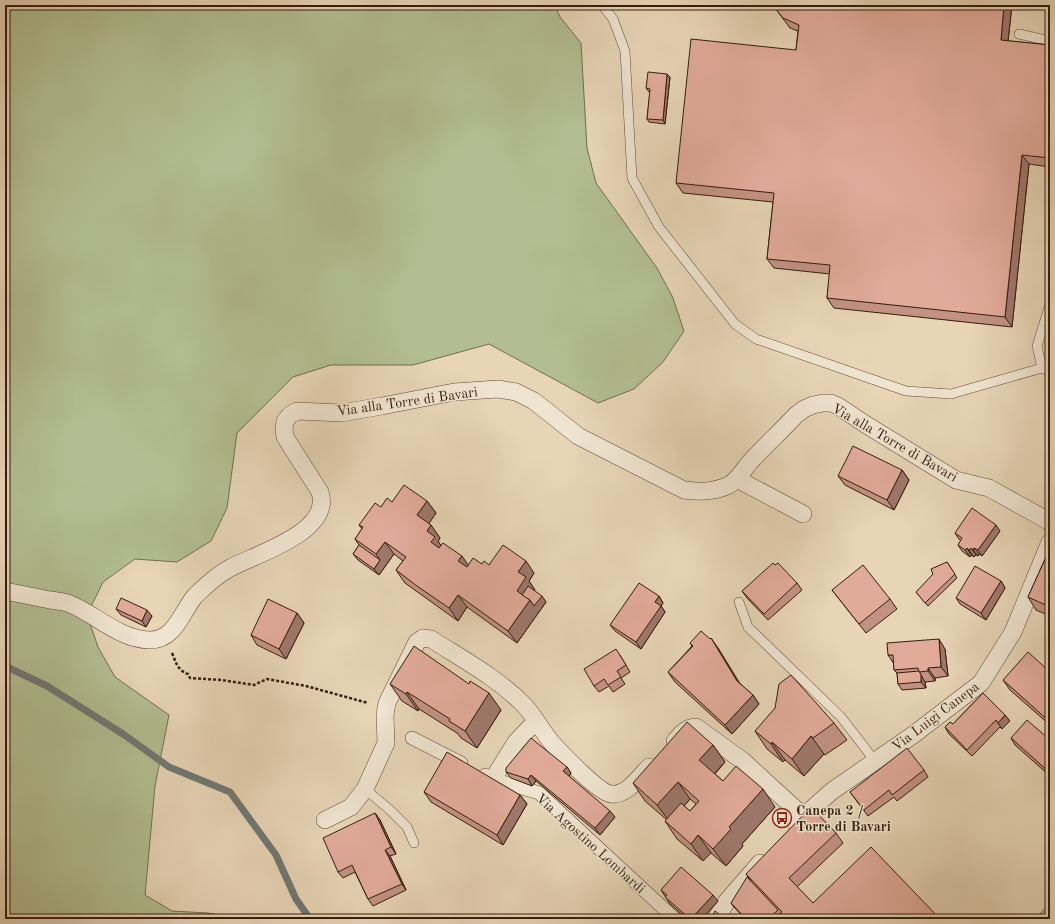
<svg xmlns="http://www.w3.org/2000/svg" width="1055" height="924" viewBox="0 0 1055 924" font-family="'Old Standard TT',serif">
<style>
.green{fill:#b2be91;stroke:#746e4e}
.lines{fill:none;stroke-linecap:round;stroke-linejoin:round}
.stream{stroke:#717973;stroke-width:7}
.service-casing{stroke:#624b36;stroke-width:10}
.pedestrian-casing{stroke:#624b36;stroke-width:14}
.minor-casing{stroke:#624b36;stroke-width:18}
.path{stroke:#351d0c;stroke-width:2.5;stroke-dasharray:3 2;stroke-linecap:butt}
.service{stroke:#efe4d0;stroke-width:9}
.pedestrian{stroke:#efe4d0;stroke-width:13}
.minor{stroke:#efe4d0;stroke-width:17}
.wall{fill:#c29384;stroke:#351d0c;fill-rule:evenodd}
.shaded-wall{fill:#9e786c;stroke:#351d0c}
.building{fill:#e1ab9a;stroke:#351d0c}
.labels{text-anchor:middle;stroke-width:3;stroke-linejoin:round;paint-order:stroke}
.street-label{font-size:14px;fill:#351d0c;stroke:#efe4d0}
.poi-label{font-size:14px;font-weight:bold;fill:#351d0c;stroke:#efe4d0;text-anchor:start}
</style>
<rect width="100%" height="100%" fill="#e7d5b6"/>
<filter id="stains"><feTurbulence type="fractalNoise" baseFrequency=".005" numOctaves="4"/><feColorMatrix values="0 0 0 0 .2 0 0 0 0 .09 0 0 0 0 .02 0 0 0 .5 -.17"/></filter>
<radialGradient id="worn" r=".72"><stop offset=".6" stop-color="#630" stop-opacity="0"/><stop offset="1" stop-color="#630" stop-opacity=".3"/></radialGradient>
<g class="green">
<path d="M5 5H555L560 17 581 43 587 148 596 183 657 268 673 298 684 331 663 362 634 389 598 403 489 344 413 365H331L293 377 237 433 227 508 211 541 177 562 135 559 103 582 87 615 98 647 115 677 169 715 155 786 145 895 172 911 208 913 237 919H5Z"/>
<path d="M1050 902V919H1036Z"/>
</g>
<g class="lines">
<path class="stream" d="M5 666 47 686 123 734 169 767 230 792 276 855 296 899 310 919"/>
<defs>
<g id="service">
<path d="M602 5 613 19 625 51 632 178 659 227 735 324 756 339 906 391 951 394 1042 368"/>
<path d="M1019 34 1050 41"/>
<path d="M1050 304 1037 346 1042 368 1050 372"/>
<path d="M739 602 748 627 841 717 875 761"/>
<path d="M365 789 390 810 407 827 414 843"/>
</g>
<g id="pedestrian">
<path d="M412 738 461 763"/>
<path d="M485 775 496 780 539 793 675 919"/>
</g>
<g id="minor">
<path d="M737 479 803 514"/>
<path d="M5 591C20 594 35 597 50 600 56 601 64 601 70 604 97 615 119 639 149 640 175 641 182 611 195 596 206 585 217 575 230 568 256 554 333 532 320 492L285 437 284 429 285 421 290 415 297 411 341 413 382 406 454 392 498 389 516 392 534 401 578 436 684 490C700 492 714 492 729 485 738 480 744 469 750 462 765 446 781 431 796 415L804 409 813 405 823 403H831L838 406 865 424 956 480 989 488 1050 522"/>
<path d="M675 741C681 734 687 727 696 727L743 761 803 816"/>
<path d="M493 779 516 742 536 721"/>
<path d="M325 820 351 807 365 789 386 743 385 715 387 703 417 642 423 638 431 639C462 659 496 677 523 704 534 715 541 730 552 743 561 753 599 793 611 794 627 796 640 776 649 767"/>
<path d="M796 823 832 791 913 735 981 683 1013 632 1050 542"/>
<path d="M716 919 727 901 760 863"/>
</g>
</defs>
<use href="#service" class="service-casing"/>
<use href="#pedestrian" class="pedestrian-casing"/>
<use href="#minor" class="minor-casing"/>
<path class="path" d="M172 653C176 662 177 670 188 674L190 678 222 680 254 685 267 679 306 686 368 703"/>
<use href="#service" class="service"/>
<use href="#pedestrian" class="pedestrian"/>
<use href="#minor" class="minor"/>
</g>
<g class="wall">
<path d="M774 5H1012L1008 41 1050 45V167L1029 164 1012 327 834 308 827 298 830 274 774 268 767 259 773 202 683 193 676 183 796 50 798 31 790 28 775 8Z"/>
<path d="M667 74 670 77 665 124 649 122 647 119 650 92H649L646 88Z"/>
<path d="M902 470 909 480 894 510 845 485 838 476Z"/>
<path d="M427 501 436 513 429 523 440 538 438 541 441 546 468 565 482 564 489 565 534 573 529 581 535 590 534 591 546 602 517 643 467 607 458 621 426 598 405 583 396 570 403 561 394 554 379 575 358 560 353 554 359 545 355 539 362 529 359 525 381 507 392 502Z"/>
<path d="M1000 531 982 556 979 554 978 556 976 555 974 557 971 555 970 557 962 551 958 545 961 541 959 539 955 533Z"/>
<path d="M1050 548V616L1036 610 1028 597Z"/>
<path d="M947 562 957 578 928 606 916 592Z"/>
<path d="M775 565 797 583 802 590 768 620 747 598 742 591Z"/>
<path d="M1001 581 1005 588 986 620 960 604 956 598Z"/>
<path d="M832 590 890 599 897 609 866 633 839 599Z"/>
<path d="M659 596 663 603 661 606 665 612 641 649 615 631 610 625Z"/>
<path d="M116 609 152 616 146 627 121 615Z"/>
<path d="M297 613 304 623 286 659 257 645 251 635Z"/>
<path d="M690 643 718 648 739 683 753 695 759 704 732 734 675 682 668 672 692 646Z"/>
<path d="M945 649 948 676 935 678V681L925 682 926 688 902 690 898 684 897 673 894 670V664L888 655Z"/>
<path d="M620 655 630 672 621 678 625 684 613 692 609 686 599 692 594 686Z"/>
<path d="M1050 672V725L1010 690 1003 680Z"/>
<path d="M390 684 501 710 477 748 461 738 457 733 419 709 418 711 402 701Z"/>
<path d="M983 693 1010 721 1002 729 1000 727 972 756 949 734 945 727 953 724Z"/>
<path d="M834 723 847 740 825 755 824 754 804 776 785 760 783 762 767 749 755 731Z"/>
<path d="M1011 738 1050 740V776L1015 745Z"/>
<path d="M713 745 725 762 715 774 723 781 775 807 742 844 743 846 726 866 711 853 703 861 677 839 665 821 667 820 645 801 633 783ZM690 799 696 804 690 811 684 806Z"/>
<path d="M567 767 571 773 569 776 615 817 600 835 536 781 532 786 511 778 506 772Z"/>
<path d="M924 770 928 777 897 801 894 797 868 816 850 792Z"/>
<path d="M424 792 520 795 527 804 503 845 431 802Z"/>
<path d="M375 813 380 820 396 854 390 856 406 890 373 906 368 899 355 872 343 878 338 872Z"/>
<path d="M836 833 843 843 797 887 813 903 940 919 781 914 780 913 774 919H745L733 906 731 903 751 881 746 874Z"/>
<path d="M661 890 718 901 702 919H687L670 904Z"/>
</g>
<g class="shaded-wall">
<path d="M1004 5H1012L1007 50 1001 40Z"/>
<path d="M667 74 670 77 665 124 663 120Z"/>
<path d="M1022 155 1029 164 1012 327 1005 317Z"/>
<path d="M902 470 909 480 894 510 887 500Z"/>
<path d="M427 501 436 513 426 528 417 515Z"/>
<path d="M431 525 440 538 438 541 444 550 440 555 431 542 427 531Z"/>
<path d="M996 525 1000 531 982 556 978 550Z"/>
<path d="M385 542 394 554 379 575 374 569 380 560 376 554Z"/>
<path d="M967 548 971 555 970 557 965 550Z"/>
<path d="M971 548 976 555 974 557 969 550Z"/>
<path d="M974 548 979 554 978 556 973 550Z"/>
<path d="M462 556 471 569 467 574 458 561Z"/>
<path d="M526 561 534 573 529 581 535 590 527 601 517 591 518 572Z"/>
<path d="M1001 581 1005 588 986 620 981 613Z"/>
<path d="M458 595 467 607 458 621 449 608Z"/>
<path d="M542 596 546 602 517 643 508 631 530 600Z"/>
<path d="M659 596 663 603 661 606 665 612 641 649 636 642 655 602Z"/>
<path d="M147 610 152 616 146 627 142 621Z"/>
<path d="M297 613 304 623 286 659 279 649Z"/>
<path d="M711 638 718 648 744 690 737 681Z"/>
<path d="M939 639 945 649 948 676 941 667Z"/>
<path d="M928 668 935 678V681L928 671Z"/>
<path d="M921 675 925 682 926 688 921 682Z"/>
<path d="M407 692 419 709 418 711 406 694Z"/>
<path d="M489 693 501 710 477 748 465 731Z"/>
<path d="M753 695 759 704 732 734 725 725Z"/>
<path d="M1005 715 1010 721 1002 729 998 723Z"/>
<path d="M811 736 824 754 804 776 792 759Z"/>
<path d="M772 742 785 760 783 762 771 744Z"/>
<path d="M713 745 725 762 711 777 699 760Z"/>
<path d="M567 767 571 773 568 778 563 771Z"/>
<path d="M531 775 536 781 532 786 528 779Z"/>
<path d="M678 782 690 799 670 822 657 805Z"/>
<path d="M763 789 775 807 742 844 743 846 726 866 713 849 729 827Z"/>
<path d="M520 795 527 804 503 845 497 835Z"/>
<path d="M610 811 615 817 600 835 595 828Z"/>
<path d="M375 813 380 820 396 854 391 847Z"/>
<path d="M698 835 711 853 703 861 691 844Z"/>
<path d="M385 850 390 856 406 890 402 884Z"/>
<path d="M713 895 718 901 702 919H691Z"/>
</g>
<g class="building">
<path d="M774 5H1004L1001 40 1050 45V158L1022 155 1005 317 827 298 830 265 767 259 774 193 676 183 691 39 796 50 799 25 783 18 775 8Z"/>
<path d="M648 72 667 74 663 120 647 119 650 89 646 88Z"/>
<path d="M853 446 902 470 887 500 838 476Z"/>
<path d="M404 485 427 501 417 515 431 525 427 531 435 537 431 542 439 548 443 543 462 556 458 561 467 567 473 558 482 564 484 561 489 565 503 545 526 561 518 572 526 577 517 591 530 600 508 631 458 595 449 608 417 586 396 570 406 557 385 542 376 554 355 539 363 527 359 525 375 503 381 507 387 498 392 502Z"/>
<path d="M972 508 996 525 978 550 974 548 973 550 971 548 969 550 967 548 965 550 958 545 962 538 955 533Z"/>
<path d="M359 545 380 560 374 569 353 554Z"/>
<path d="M1050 548V607L1028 597Z"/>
<path d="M947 562 955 574 925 603 916 592 933 574 931 569Z"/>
<path d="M773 563 775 565 778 563 797 583 764 614 742 591Z"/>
<path d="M863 565 890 599 859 624 832 590Z"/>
<path d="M975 566 1001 581 981 613 956 598Z"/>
<path d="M639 583 659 596 655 602 661 606 636 642 610 625Z"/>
<path d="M528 586 542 596 534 606 530 600 522 595Z"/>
<path d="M121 598 147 610 142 621 116 609Z"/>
<path d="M268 599 297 613 279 649 251 635Z"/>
<path d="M701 631 710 639 711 638 737 681 753 695 725 725 668 672 693 646 690 643Z"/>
<path d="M939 639 941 667 928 668V671L919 672 918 668 894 670 893 655H888L887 643Z"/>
<path d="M414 646 469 684 470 681 489 693 465 731 449 721 450 719 407 692 406 694 390 684Z"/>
<path d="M616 649 626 665 617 671 621 677 608 685 604 679 594 686 584 669Z"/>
<path d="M1028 652 1050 672V722L1003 680Z"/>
<path d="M919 671 921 675V682L898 684 897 673Z"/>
<path d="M791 675 834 723 813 738 811 736 792 759 772 742 771 744 755 731 775 708 779 684Z"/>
<path d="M983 693 1005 715 998 723 996 720 967 750 945 727 950 722 953 724Z"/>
<path d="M1027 720 1050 740V773L1011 738Z"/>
<path d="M687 722 713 745 699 760 723 781 736 766 763 789 729 827 731 829 713 849 698 835 691 844 665 821 681 803 690 811 699 801 678 782 657 805 633 783Z"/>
<path d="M531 738 567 767 563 771 610 811 595 828 531 775 528 779 506 772V768Z"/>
<path d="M907 748 924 770 892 795 889 790 864 810 850 792Z"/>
<path d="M447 752 520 795 497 835 424 792Z"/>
<path d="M811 807 836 833 789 878 813 903 871 847 940 919H775L782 912 746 874Z"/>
<path d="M375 813 391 847 385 850 402 884 368 899 352 865 338 872 323 838Z"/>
<path d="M681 867 713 895 691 919H690L665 897 667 895 661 890Z"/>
<path d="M747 877 778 910 768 919H746L731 903Z"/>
<path d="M715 911 725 919H710Z"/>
</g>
<defs>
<symbol id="bus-ring" viewBox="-11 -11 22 22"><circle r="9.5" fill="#efe4d0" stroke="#8f2418" stroke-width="1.5"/><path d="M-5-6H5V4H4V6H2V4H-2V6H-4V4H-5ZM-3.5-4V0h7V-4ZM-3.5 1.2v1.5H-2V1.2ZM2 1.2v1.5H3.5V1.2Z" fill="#8f2418"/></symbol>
</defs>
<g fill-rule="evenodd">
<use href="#bus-ring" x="771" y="807" width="22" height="22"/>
</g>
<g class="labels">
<g class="street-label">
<text transform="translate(407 401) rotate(-8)" y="5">Via alla Torre di Bavari</text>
<text transform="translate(895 442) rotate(30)" y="5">Via alla Torre di Bavari</text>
<text transform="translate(935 716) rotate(-37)" y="5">Via Luigi Canepa</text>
<text transform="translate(591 843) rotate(42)" y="5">Via Agostino Lombardi</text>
</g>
<g class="poi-label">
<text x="796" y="815">Canepa 2 /<tspan x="796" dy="16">Torre di Bavari</tspan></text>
</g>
</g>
<rect width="1055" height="924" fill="none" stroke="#e7d5b6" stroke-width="20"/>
<rect x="6" y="6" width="1043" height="912" fill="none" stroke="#351d0c" stroke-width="2"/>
<rect x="10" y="10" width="1035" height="904" fill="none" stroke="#351d0c"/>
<rect width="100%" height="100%" filter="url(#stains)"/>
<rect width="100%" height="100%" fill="url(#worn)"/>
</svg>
